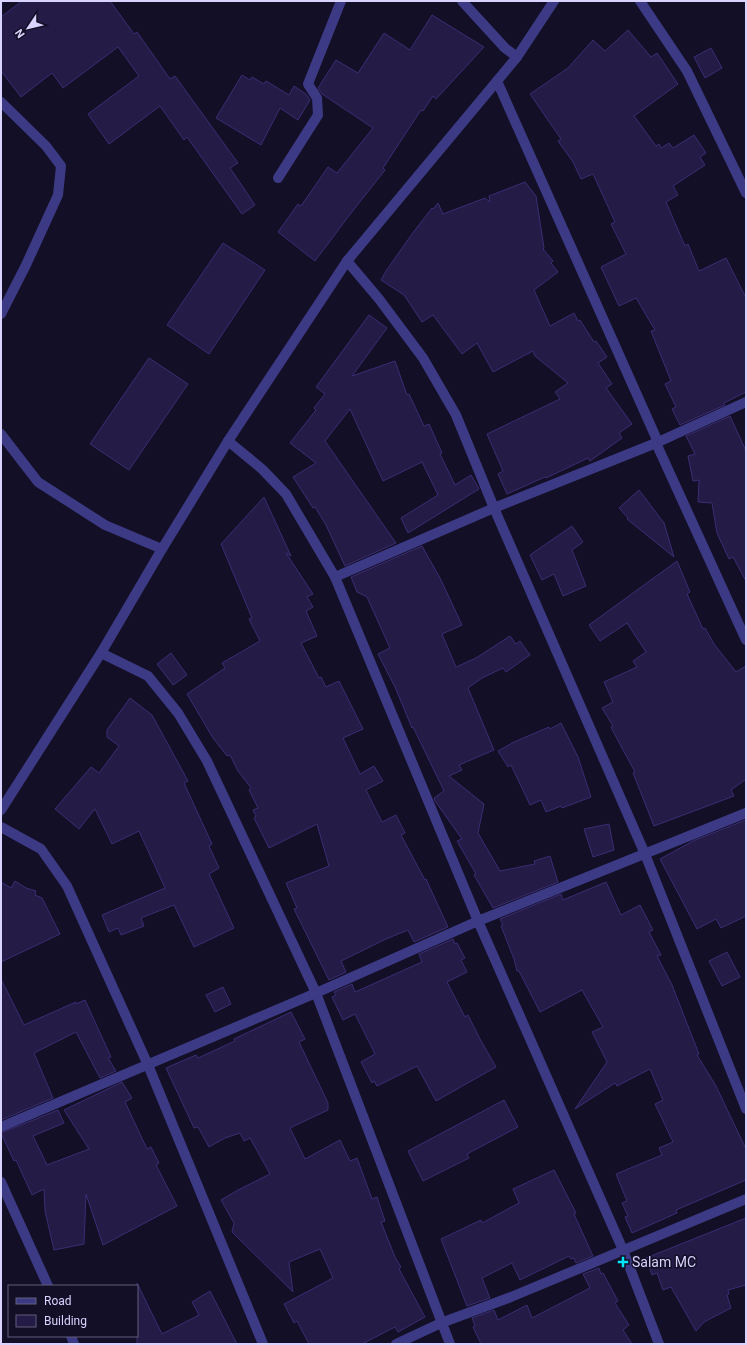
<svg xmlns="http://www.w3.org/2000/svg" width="747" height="1345" viewBox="0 0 747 1345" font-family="Roboto,sans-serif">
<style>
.building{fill:#241b47;stroke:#3b2d73}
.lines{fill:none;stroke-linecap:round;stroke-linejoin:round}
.service{stroke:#3d3a85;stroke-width:10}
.minor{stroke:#3d3a85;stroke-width:10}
.tertiary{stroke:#3d3a85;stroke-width:10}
.poi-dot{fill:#00e5ff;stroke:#130f26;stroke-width:1.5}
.labels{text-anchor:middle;stroke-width:3;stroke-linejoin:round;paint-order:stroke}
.poi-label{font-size:14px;fill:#d9d4ff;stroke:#130f26;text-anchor:start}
</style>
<rect width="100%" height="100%" fill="#130f26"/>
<g class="building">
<path d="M22 1H110L134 34 137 32 170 79 175 76 238 163 230 168 255 205 242 214 187 137 184 140 160 106 109 144 88 114 139 76 118 47 63 88 52 73 21 97 1 71V17Z"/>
<path d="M432 15 484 47 436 99 433 96 423 111 421 110 383 168 385 170 351 213 315 261 278 232 298 204 301 206 328 167 337 173 373 128 322 94 318 88 336 60 358 73 384 33 410 50Z"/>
<path d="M628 30 651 57 657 53 678 84 634 116 656 146 659 144 661 148 669 143 673 148 694 135 706 153 700 157 705 165 673 186 678 195 666 202 685 246 688 244 699 271 726 258 746 298V392L724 403 725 405 680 425 672 409 676 407 665 384 671 381 651 331 655 330 636 298 619 306 601 267 626 254 611 224 615 222 593 174 581 179 573 162 558 141 561 139 530 94 568 68 593 40 605 51Z"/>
<path d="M711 48 722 68 705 78 694 57Z"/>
<path d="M242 75 250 80 252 77 264 84 266 81 289 95 294 86 306 94 310 100 298 120 280 108 261 145 216 118Z"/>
<path d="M525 182 536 196 544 248 543 249 553 261 551 263 558 272 534 290 550 326 574 313 578 321 580 320 594 342 596 341 607 357 598 363 612 384 606 388 632 424 619 433 622 438 590 461 588 458 546 478 545 477 507 494 498 474 503 471 487 434 560 399 555 392 568 383 535 356 533 351 493 372 477 343 462 354 433 315 422 322 404 295 381 280 386 271 412 234 432 208 433 209 438 203 443 214 485 198 490 202 489 196Z"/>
<path d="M223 243 265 270 209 354 167 325Z"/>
<path d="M369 315 387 328 352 376 395 361 407 395 409 394 424 426 429 424 442 453 440 454 455 485 471 475 479 489 408 533 401 518 438 495 422 462 383 481 350 409 325 441 396 543 345 566 326 525 315 507 313 508 293 477 316 463 290 443 316 410 314 408 325 394 316 387Z"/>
<path d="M149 358 188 384 129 470 90 444Z"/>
<path d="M730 416 746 451V581L733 557 729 559 717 533 712 503 698 502 699 480 693 481 688 456 695 454 686 436Z"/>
<path d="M639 490 664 523 674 557 627 519 628 518 619 508Z"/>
<path d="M264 497 291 556 286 553 313 594 307 597 313 607 306 611 317 636 301 643 319 678 321 677 326 687 339 681 363 729 343 738 360 774 374 766 383 781 366 790 382 822 396 815 405 833 401 835 425 880 426 879 448 927 414 942 408 930 386 939 341 961 346 972 329 980 294 909 297 908 286 883 329 866 317 824 269 848 254 818 256 816 253 810 258 808 249 790 251 788 238 771 230 755 227 756 213 738 187 694 225 668 222 663 260 641 249 619 252 618 221 544Z"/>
<path d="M572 526 583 542 572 550 586 586 563 596 554 574 542 580 530 555Z"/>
<path d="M422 546 440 578 462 625 442 634 456 667 476 658 510 636 516 644 520 641 530 655 506 672 503 668 482 678 468 688 494 750 459 765 462 770 449 776 484 804 478 833 500 871 535 864 534 861 550 856 558 882 493 908 474 875 476 874 457 841 462 839 435 801 434 798 444 791 413 727 412 728 395 687 378 654 390 648 367 597 357 592 351 577Z"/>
<path d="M677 561 690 592 687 594 703 629 705 628 714 644 736 672 746 666V779L731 790 734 796 654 826 633 773 635 772 615 735 611 727 613 726 602 708 613 702 604 682 637 667 633 661 646 652 627 623 600 641 589 625Z"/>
<path d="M171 653 187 675 173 685 157 664Z"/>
<path d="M130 698 152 715 188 781 184 783 212 844 209 846 219 868 209 874 234 928 194 947 174 905 141 918 144 926 121 935 118 928 109 932 102 915 165 888 139 831 112 844 95 809 79 829 55 809 91 767 99 773 119 746 107 737V730Z"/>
<path d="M561 723 578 757 591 797 562 808 561 806 546 812 541 800 530 805 511 765 508 767 498 751 514 742 549 727 550 729Z"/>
<path d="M746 820V916L721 928 716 919 697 929 660 859 695 840Z"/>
<path d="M609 824 614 850 593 857 584 829Z"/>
<path d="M15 881 26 888 36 891 35 895 42 898 60 934 1 962V882L11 888Z"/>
<path d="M606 882 621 915 640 905 653 930 649 932 661 955 657 956 672 985 699 1054 697 1055 716 1086 746 1149V1180L676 1210 677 1213 632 1233 625 1217 628 1216 622 1203 627 1201 616 1174 662 1155 659 1148 673 1142 655 1104 663 1100 650 1069 617 1086 615 1083 575 1109 607 1062 592 1032 603 1027 582 990 540 1012 519 971H517L514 959 501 926 503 925 500 919 561 894 563 900Z"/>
<path d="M453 939 455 944 457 943 465 958 461 960 467 972 447 982 465 1017 468 1015 480 1039 496 1067 436 1101 417 1066 377 1086 374 1081 372 1083 361 1062 375 1054 355 1014 343 1020 332 997 336 995 334 992 352 984 355 992 422 962 419 954Z"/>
<path d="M727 952 740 977 722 986 709 961Z"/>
<path d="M1 979 24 1025 76 1002V1004L85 1000 111 1057 108 1058 116 1071 100 1078 76 1032 34 1053 53 1098 1 1120Z"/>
<path d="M223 987 231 1004 215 1012 206 995Z"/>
<path d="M291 1012 305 1039 299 1042 328 1103V1110L290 1128 305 1159 340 1140 350 1161 357 1158 372 1199 377 1197 385 1221 381 1222 395 1257 401 1267 399 1269 425 1317 398 1332 395 1327 362 1344H309L297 1321 294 1323 284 1304 333 1278 320 1249 289 1262 293 1292 232 1232 234 1223 221 1200 238 1190 270 1174 250 1138 244 1141 240 1133 225 1138 209 1147 198 1127 194 1128 166 1068 196 1055 198 1058 235 1041 234 1039Z"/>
<path d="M122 1082 132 1098 125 1102 147 1149 151 1147 159 1163 156 1165 177 1206 103 1245 86 1194 84 1244 54 1250 45 1211 44 1189 32 1195 16 1160 14 1161 1 1133 58 1110 64 1123 33 1136 47 1165 89 1149 64 1110Z"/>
<path d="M504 1100 518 1127 467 1154 469 1158 423 1181 408 1151Z"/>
<path d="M554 1170 576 1213 574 1214 593 1256 576 1263 574 1258 571 1259 569 1256 520 1280 512 1263 482 1278 490 1298 467 1306 441 1239 481 1220 482 1223 519 1203 513 1189Z"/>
<path d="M746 1218V1285L728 1290 729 1294 727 1295 731 1308 704 1322 696 1331 671 1287 663 1290 657 1273 652 1275 646 1258Z"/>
<path d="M599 1268 601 1274 603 1273 618 1301 615 1303 629 1325 623 1330 632 1344H481L473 1327 475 1326 472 1318 494 1310 498 1320 527 1305 532 1318 590 1288 583 1274Z"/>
<path d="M137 1283 162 1334 199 1315 192 1302 210 1291 237 1344H137Z"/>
</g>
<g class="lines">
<g class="service">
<path d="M462 1 505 48 517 57"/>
<path d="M1 102 46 146 61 166 58 195 26 265 1 314"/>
<path d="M278 178 318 115 317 98 308 84 341 1"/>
<path d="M1 434 38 482 105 525 162 549"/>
</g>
<g class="minor">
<path d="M640 1 687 71 746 193"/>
<path d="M497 81 658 442 656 443 746 640"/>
<path d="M347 261 379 299 423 358 456 415 494 508 645 854 746 1109"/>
<path d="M228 441 262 469 286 494 335 577 478 921 623 1250 659 1344"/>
<path d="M335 577 494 508 656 443 746 402"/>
<path d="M101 653 148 676 178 713 207 761 316 993 450 1344"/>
<path d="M1 827 41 849 67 886 148 1065 263 1344"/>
<path d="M1 1127 316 993 478 921 746 813"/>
<path d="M1 1182 48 1286"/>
<path d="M71 1336 74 1344"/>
<path d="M396 1344 441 1323 511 1297 746 1199"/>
</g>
<path class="tertiary" d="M1 810 101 653 162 549 228 441 347 261 517 57 554 1"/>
</g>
<path class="poi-dot" d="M621 1256h4v4h4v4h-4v4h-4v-4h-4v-4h4z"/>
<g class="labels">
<g class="poi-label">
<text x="632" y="1267">Salam MC</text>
</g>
</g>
<rect width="747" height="1345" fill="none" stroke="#d9d4ff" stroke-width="4"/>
<rect x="8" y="1285" width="130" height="52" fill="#130f26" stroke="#625e7d"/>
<rect x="16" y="1298" width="20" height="6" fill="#3d3a85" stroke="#625e7d"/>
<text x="44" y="1305" font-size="12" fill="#d9d4ff">Road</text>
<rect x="16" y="1315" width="20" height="12" fill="#241b47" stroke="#625e7d"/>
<text x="44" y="1325" font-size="12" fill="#d9d4ff">Building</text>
<g transform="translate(28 28) rotate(235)" stroke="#130f26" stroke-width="3" paint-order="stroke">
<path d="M0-3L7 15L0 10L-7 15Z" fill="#d9d4ff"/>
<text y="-6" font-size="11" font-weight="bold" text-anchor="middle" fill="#d9d4ff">N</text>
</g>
</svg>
